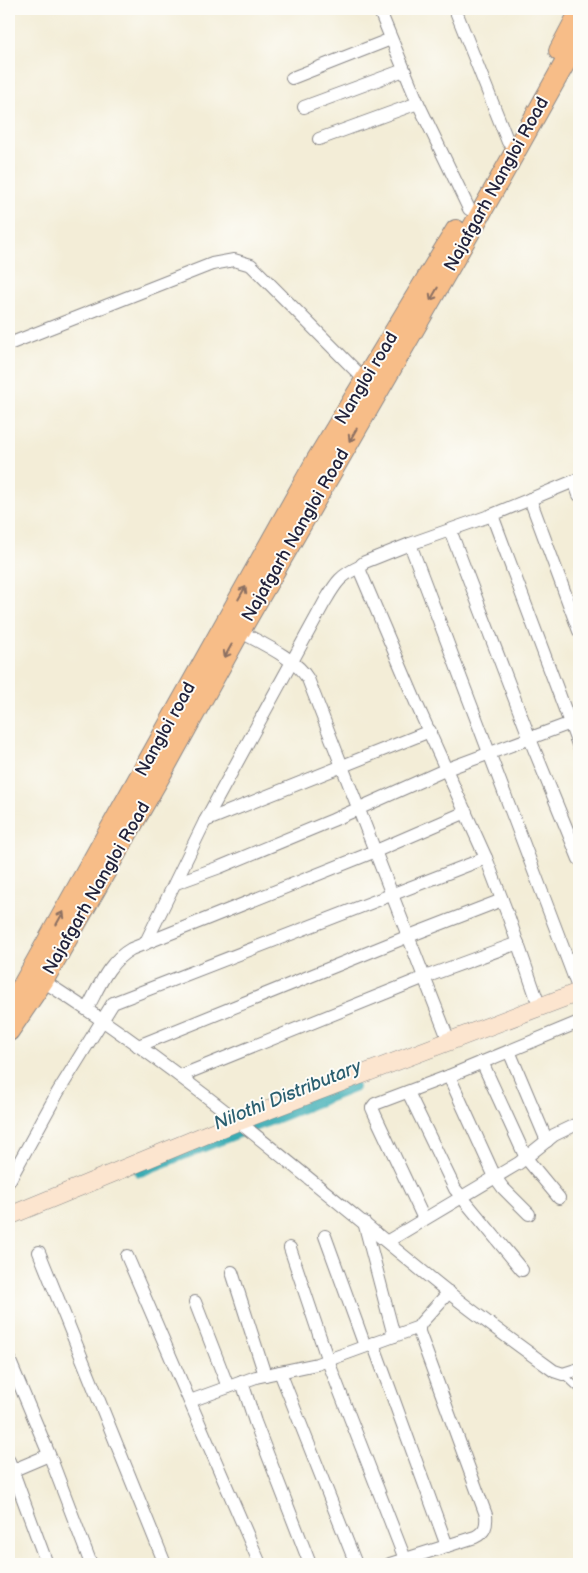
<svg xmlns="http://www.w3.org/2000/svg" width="588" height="1573" viewBox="0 0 588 1573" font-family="'Balsamiq Sans',sans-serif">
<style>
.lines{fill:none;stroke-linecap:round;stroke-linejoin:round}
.canal{stroke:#39abb3;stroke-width:12}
.lane-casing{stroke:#8a8889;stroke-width:8}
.street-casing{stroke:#8a8889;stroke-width:14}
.secondary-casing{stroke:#8a8889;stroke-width:19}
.primary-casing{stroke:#8a8889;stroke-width:22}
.lane{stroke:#fff;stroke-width:6}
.street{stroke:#fff;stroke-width:12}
.secondary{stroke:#fce5cf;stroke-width:18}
.primary{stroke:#f7bd88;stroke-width:20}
.oneway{stroke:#8c7062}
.labels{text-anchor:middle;stroke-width:4;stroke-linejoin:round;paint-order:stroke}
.street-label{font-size:18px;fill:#22223b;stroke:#fdfcf7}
.water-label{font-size:19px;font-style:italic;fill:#2c6071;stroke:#fdfcf7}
</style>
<rect width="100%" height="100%" fill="#fdfcf7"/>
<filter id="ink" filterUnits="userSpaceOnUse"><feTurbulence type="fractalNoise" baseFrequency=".02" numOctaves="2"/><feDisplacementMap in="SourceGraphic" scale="10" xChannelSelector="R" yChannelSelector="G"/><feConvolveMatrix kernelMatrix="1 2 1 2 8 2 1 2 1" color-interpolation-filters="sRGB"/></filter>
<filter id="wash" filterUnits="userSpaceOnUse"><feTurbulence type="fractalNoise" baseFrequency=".0096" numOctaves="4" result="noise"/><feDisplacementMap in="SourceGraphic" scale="20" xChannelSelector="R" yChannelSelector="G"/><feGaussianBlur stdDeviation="1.12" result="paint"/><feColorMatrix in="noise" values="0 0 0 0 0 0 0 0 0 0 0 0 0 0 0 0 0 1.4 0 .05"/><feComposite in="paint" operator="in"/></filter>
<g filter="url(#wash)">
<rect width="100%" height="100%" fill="#f3edd7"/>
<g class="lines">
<path class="canal" d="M140 1171 353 1087"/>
</g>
</g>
<g filter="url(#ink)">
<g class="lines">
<defs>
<path id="lane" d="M563 1374 579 1389"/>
<g id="street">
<path d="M379 9 418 103 469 209 480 214"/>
<path d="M455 9 508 142"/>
<path d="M292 78 391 39"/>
<path d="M304 107 404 70"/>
<path d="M319 139 418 103"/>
<path d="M9 344 212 264 234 260 251 265 366 381"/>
<path d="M574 481 579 495"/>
<path d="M530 499 579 631"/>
<path d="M492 515 579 747"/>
<path d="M450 530 530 739 579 859"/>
<path d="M410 544 579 990"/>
<path d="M234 628C256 641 295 657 308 679L449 1041"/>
<path d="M205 821 430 731"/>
<path d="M176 883 220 867 333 820 447 769 579 720"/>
<path d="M145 944 205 821 324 603C336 583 339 576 361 566"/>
<path d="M43 981C187 1072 315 1185 448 1292 482 1319 518 1345 554 1371L563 1374 579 1369"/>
<path d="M540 1008 509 918 486 858 417 705 360 571 362 564 365 562 410 544 492 515 579 479"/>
<path d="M87 1009C99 987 108 962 131 949L376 851 466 812"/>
<path d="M138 1046 409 936 502 900"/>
<path d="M509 1051 547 1141"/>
<path d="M482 1062 526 1158 559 1198"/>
<path d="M180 1076 425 977 518 943"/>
<path d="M449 1076 495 1177 503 1188 529 1214"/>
<path d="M408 1092 455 1189 522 1270"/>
<path d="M9 1181 58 1092 113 1003 486 858"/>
<path d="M424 1219 376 1117 372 1108 375 1104 449 1076 579 1022"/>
<path d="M364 1222 394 1336"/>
<path d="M325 1236 365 1346"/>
<path d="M388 1241 519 1163 554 1135 579 1123"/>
<path d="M290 1248 328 1361 405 1559"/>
<path d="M39 1252 165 1564"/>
<path d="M127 1256 260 1564"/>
<path d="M232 1272 265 1375"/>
<path d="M195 1302 228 1387"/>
<path d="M373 1343 447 1546"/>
<path d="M9 1359 51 1459 91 1564"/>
<path d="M280 1372 356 1564"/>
<path d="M242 1382 255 1422 310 1564"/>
<path d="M190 1401 256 1377 317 1364 419 1327"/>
<path d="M9 1461 47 1564"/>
<path d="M9 1472 49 1455"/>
<path d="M390 1564 475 1537C485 1532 487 1526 486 1515L419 1332V1327L421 1323 449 1292"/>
</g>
<path id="secondary" d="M9 1216 239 1121 579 992"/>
<g id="primary">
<path d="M559 51 579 13"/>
<path d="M9 1006 23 985 316 461 456 230"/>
<path d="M9 1031 43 981 160 776 240 631 478 218 579 38"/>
</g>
</defs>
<use href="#lane" class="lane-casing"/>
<use href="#street" class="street-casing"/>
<use href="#secondary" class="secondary-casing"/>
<use href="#primary" class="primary-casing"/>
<use href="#lane" class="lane"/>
<use href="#street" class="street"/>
<use href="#secondary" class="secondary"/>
<use href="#primary" class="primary"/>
</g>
<defs><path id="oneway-shaft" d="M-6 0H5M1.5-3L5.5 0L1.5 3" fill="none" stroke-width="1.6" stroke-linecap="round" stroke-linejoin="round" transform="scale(1.25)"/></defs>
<g class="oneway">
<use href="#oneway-shaft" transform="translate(434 294) rotate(120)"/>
<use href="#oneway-shaft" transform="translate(353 435) rotate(120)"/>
<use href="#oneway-shaft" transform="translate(242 593) rotate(-60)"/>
<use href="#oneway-shaft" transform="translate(228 651) rotate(119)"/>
<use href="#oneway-shaft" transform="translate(60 918) rotate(-61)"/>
</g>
</g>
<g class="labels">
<g class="street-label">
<text transform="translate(496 184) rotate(-61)" y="6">Najafgarh Nangloi Road</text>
<text transform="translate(366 378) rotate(-59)" y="6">Nangloi road</text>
<text transform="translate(295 535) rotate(-60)" y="6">Najafgarh Nangloi Road</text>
<text transform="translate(165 729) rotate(-61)" y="6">Nangloi road</text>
<text transform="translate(96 888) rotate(-60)" y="6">Najafgarh Nangloi Road</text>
</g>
<g class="water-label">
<text transform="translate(287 1094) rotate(-22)" y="7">Nilothi Distributary</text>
</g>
</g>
<rect width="588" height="1573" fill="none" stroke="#fdfcf7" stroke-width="30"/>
</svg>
